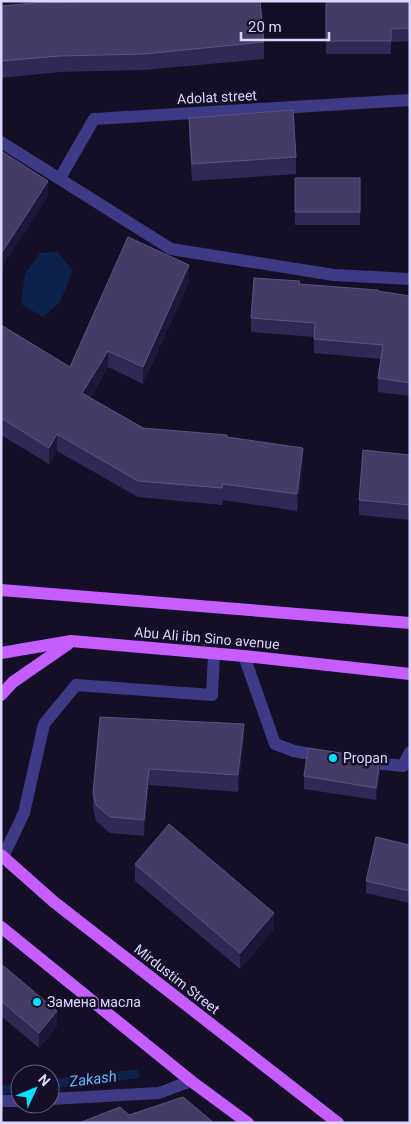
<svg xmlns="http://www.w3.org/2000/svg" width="411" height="1124" viewBox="0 0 411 1124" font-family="Roboto,sans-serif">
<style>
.water{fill:#0c224a}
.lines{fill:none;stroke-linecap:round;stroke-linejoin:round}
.stream{stroke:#0c224a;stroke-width:9}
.lane{stroke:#3e3a86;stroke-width:12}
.street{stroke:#3e3a86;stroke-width:12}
.primary{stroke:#c55dff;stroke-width:12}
.wall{fill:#322855}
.shaded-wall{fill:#1e163b}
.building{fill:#443b67;stroke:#5c537f}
.poi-dot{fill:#02e2ff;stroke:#140f27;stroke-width:2}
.labels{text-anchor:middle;stroke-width:5;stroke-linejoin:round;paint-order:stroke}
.street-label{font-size:14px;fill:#dbd6ff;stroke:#140f27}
.poi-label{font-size:14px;fill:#dbd6ff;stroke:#140f27;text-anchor:start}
.water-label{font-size:15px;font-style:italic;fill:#64b5ff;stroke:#140f27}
</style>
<rect width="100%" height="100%" fill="#140f27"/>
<path class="water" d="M57 252 73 270 60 302 43 317 21 304 25 274 40 253Z"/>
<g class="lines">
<g class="stream">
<path d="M50 1084 135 1074"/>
<path d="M1 1090 20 1087"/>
</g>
<g class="lane">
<path d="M244 656 275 744 294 751 322 756"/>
<path d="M364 762 403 766 410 752"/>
<path d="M3 857 24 813 44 724 76 685 212 695 214 654"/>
</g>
<g class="street">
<path d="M1 142 171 249 334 275 410 279"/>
<path d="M60 178 94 119 410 100"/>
<path d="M50 1099 159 1093 191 1081"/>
<path d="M1 1101H20"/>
</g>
<g class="primary">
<path d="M1 590 410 623"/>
<path d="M1 653 71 641 244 656 410 674"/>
<path d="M1 695 13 682 68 644"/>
<path d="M1 855 54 902 338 1123"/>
<path d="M1 927 191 1081 248 1123"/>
</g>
</g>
<g class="wall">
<path d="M326 1H410V41L391 42V54H326Z"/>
<path d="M44 3 264 42V59L144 70 60 72 1 78V6Z"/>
<path d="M189 118 296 157V174L192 181 189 134Z"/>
<rect x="295" y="178" width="65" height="47"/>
<path d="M189 282 143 384 108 367 90 398 143 428 227 437 303 464 297 511 223 500 222 505 138 497 57 451 49 464 1 435V325L70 367Z"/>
<path d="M300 284 378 291 410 296V396L378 392V378L381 359 314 353V337L251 332V318Z"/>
<path d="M410 455V520L359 515V500Z"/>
<path d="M100 717 244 740 238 792 149 785 144 836 110 833 96 821 93 809V793Z"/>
<path d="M380 772 376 800 304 789V776Z"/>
<path d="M410 845V903L366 893V881Z"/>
<path d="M135 864 274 929 240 969 135 881Z"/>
<path d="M1 964 57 1026 39 1048 1 1016Z"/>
</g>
<g class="shaded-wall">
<path d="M48 181V196L1 269V254Z"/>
<path d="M189 265V282L143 384V367Z"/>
<path d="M108 351V367L82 410V393Z"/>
<path d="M57 434V451L49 464V448Z"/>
<path d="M303 448V464L297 511V494Z"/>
<path d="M244 724V740L238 792V775Z"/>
<path d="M380 759V772L376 800V788Z"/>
<path d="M149 769V785L144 836V820Z"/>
<path d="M274 913V929L240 969V953Z"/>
<path d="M57 1011V1026L39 1048V1033Z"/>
</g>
<g class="building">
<path d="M100 1H260L264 42 144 54 60 56 1 61V6L44 2V3Z"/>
<path d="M326 1H410V28L391 29V41H326Z"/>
<path d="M293 110 296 157 192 164 189 118Z"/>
<path d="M1 151 48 181 1 254Z"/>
<rect x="295" y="178" width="65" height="34"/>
<path d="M128 237 189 265 143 367 108 351 82 393 143 428 227 435V437L303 448 297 494 223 484 222 488 138 481 57 434 49 448 1 418V325L70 367Z"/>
<path d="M254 278 300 281 299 284 378 290V291L410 296V383L378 378 383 345 314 339 315 323 251 318Z"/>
<path d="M363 450 410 455V505L359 500Z"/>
<path d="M100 717 244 724 238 775 149 769 144 820 110 817 96 805 93 793Z"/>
<path d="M308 748 380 759 376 788 304 776Z"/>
<path d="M169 824 274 913 240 953 135 864Z"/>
<path d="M376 837 410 845V891L366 881Z"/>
<path d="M1 964 57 1011 39 1033 1 1001Z"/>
<path d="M183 1097 214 1123H79L120 1107 129 1115Z"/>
</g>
<g class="poi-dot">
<circle cx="333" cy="758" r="5"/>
<circle cx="37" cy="1002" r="5"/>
</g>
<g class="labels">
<g class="street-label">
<text transform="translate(217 97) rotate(-3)" y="5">Adolat street</text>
<text transform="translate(207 638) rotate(5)" y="5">Abu Ali ibn Sino avenue</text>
<text transform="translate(177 979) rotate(38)" y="5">Mirdustim Street</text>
</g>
<g class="poi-label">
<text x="343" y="763">Propan</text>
<text x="47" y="1007">Замена масла</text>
</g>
<g class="water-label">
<text transform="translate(93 1079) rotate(-7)" y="5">Zakash</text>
</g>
</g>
<rect width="411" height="1124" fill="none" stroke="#dbd6ff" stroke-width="5"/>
<g transform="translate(35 1089) rotate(46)"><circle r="24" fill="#140f27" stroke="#645f7d"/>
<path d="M0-4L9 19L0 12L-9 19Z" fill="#02e2ff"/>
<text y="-8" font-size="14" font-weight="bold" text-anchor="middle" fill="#dbd6ff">N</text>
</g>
<path d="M241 32v8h88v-8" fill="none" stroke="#dbd6ff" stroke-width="2.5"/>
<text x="248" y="32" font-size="15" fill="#dbd6ff" stroke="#140f27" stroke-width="4" paint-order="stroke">20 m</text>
</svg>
